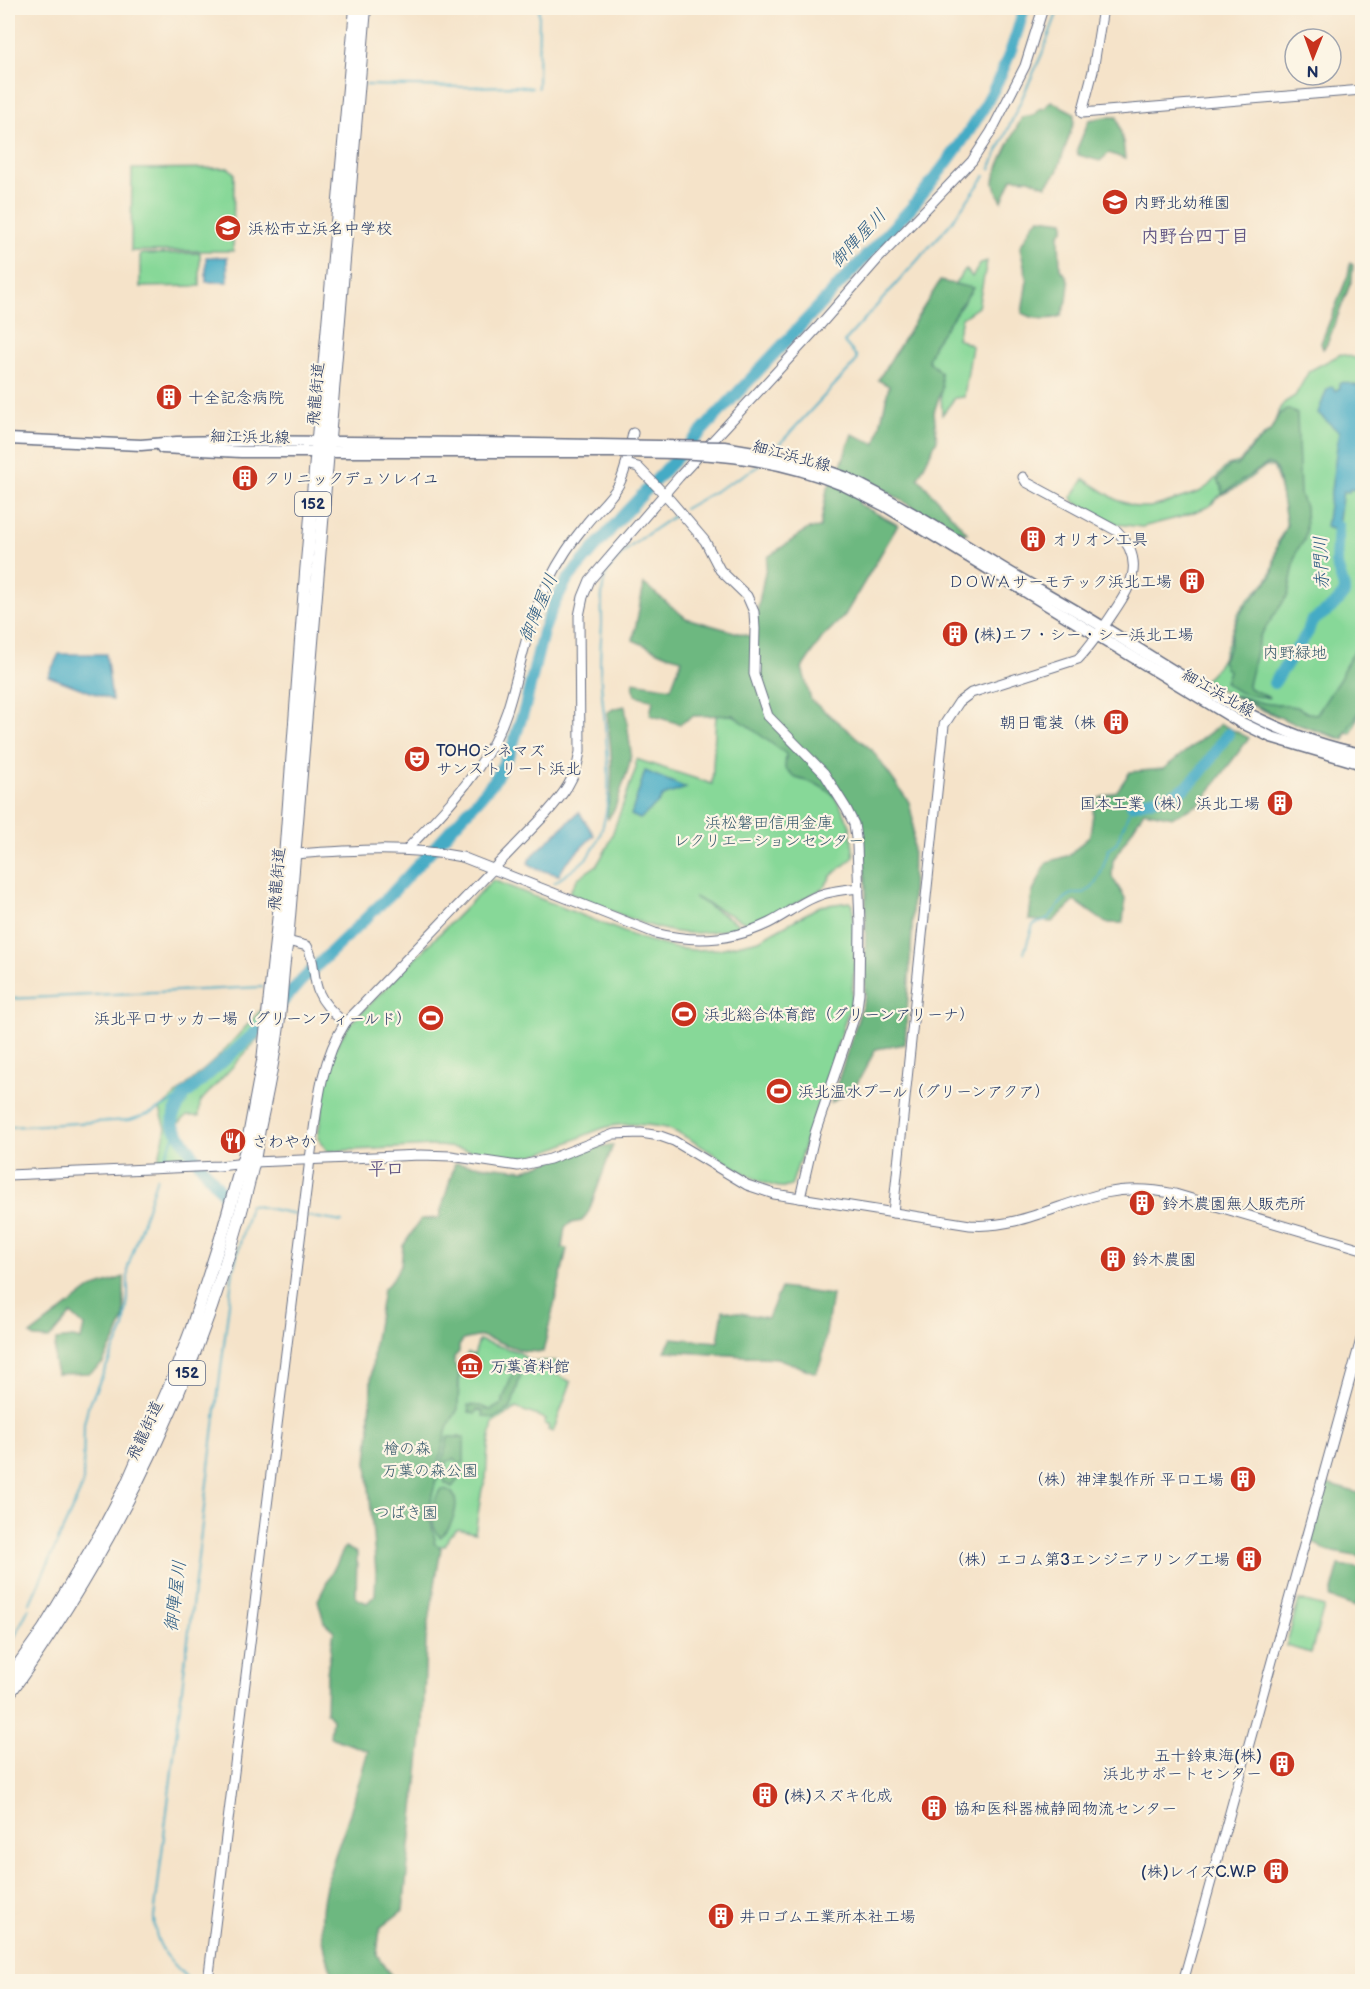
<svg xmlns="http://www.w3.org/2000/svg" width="1370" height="1989" viewBox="0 0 1370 1989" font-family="'Balsamiq Sans','Klee One',sans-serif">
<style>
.green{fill:#87d898;stroke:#51847b;stroke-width:1.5}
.forest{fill:#6db880;stroke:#44746f;stroke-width:1.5}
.water{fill:#45abc5;stroke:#306d92;stroke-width:1.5}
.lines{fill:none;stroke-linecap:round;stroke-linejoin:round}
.stream{stroke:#45abc5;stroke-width:2}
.river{stroke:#45abc5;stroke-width:12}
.tertiary-casing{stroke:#676e83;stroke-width:11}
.secondary-casing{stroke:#676e83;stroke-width:13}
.trunk-casing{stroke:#676e83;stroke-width:14}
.tertiary{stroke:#fff;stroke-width:9}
.secondary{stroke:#fff;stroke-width:10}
.trunk{stroke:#fff;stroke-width:12}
.secondary-bridge-casing{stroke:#676e83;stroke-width:13;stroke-linecap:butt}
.secondary-bridge{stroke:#fff;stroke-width:10}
.labels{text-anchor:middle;stroke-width:4.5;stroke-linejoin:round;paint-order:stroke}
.shield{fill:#fcf5e5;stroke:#5e6a86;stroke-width:1.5}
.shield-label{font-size:15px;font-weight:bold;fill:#1b2f5e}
.poi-label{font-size:16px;fill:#1b2f5e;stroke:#fcf5e5;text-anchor:start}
.street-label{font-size:16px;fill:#1b2f5e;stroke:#fcf5e5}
.park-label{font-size:16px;fill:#36596c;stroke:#fcf5e5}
.neighbourhood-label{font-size:18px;font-weight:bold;fill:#625684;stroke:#fcf5e5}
.water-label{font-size:18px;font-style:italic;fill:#2a5a82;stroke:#fcf5e5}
</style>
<rect width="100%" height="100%" fill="#fcf5e5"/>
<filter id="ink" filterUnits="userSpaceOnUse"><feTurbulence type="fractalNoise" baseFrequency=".0167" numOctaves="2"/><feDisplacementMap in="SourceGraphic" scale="12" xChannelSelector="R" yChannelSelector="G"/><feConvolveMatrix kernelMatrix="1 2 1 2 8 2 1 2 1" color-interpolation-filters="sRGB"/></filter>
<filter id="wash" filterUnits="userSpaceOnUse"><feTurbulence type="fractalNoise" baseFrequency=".008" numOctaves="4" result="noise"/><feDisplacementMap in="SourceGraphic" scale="24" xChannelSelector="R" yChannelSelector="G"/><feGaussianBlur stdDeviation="1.35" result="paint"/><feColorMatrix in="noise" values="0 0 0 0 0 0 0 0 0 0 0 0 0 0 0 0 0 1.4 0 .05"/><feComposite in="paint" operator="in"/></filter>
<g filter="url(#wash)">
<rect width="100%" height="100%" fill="#f5e3c9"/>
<g class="green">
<path d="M229 168 234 173 233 251H131L132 169Z"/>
<path d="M200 253V286L140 287V254Z"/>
<path d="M987 261 978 307 962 318 957 338 972 346 964 397 955 398 942 415 940 372 928 360 934 344 972 289 954 284 966 269 972 277 981 263Z"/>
<path d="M1341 354 1362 360V709L1351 733 1347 732 1344 740C1294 725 1248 706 1204 680 1227 663 1228 637 1239 612 1246 598 1260 591 1269 577 1275 568 1274 553 1278 542 1280 536 1285 531 1286 525 1288 518 1277 474 1273 467L1266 466 1239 486 1219 496 1210 506 1181 517 1142 527 1117 524 1074 502 1072 497 1084 479 1117 500 1137 507H1150L1163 504 1199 492 1208 486 1228 465 1240 462 1252 446 1272 429 1280 408 1285 402 1295 396 1309 371Z"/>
<path d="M717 698 820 774 841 807 850 826 854 857 831 876 824 888 769 918 750 925 694 897 742 926C724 931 694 935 676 932 644 927 600 906 569 893L578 878 597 865 608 846 636 768V759L712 784Z"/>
<path d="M493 880 639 938 674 948 694 950 719 949 759 940 820 906 850 902 853 905 854 970 851 1003 791 1186C761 1197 695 1133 661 1127 643 1124 624 1123 607 1127 576 1136 550 1156 517 1157 488 1158 460 1145 431 1146 396 1148 361 1150 327 1151L318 1137 327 1071 334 1049 349 1025Z"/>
<path d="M262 1009 263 1012 260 1037 200 1102 199 1116H187L177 1125 188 1158 158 1161 166 1128 160 1109 218 1057Z"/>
<path d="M479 1340 519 1352 529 1361H556L554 1373 571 1382 553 1432 548 1430 549 1426 544 1424 546 1419 516 1408 493 1423 488 1447 486 1479 482 1489 475 1533 458 1529 449 1536 445 1546 386 1544 370 1429V1410L454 1415 459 1388V1368L468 1353 474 1355Z"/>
<path d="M1299 1600 1324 1607 1311 1653 1286 1646Z"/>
</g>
<g class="forest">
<path d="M1051 101 1074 113V122L1057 172 1046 186 1029 179 1012 178 1002 201C999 196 995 190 994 183 993 171 1016 130 1022 117L1034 115 1039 109 1045 108Z"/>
<path d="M1105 117H1117L1123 141 1125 159 1109 153 1100 161 1078 155 1077 149 1089 120Z"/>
<path d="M1040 218 1064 221V227L1059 236 1060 269 1067 277 1069 284 1067 301 1061 316C1049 321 1033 319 1022 313L1027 280 1020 247 1033 224Z"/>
<path d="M1350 263 1353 265 1352 279 1327 344 1323 349 1321 343 1348 275Z"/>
<path d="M940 281 973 288 934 344 928 360 940 372 942 388 934 412 937 440 918 478 967 533 956 534 862 476 859 504 898 525 845 615 822 638 802 668 811 700 872 750 909 802 913 820 912 932 905 1044 876 1049 854 1089 831 1103 865 997 866 883 863 849 851 804 816 784 796 778 785 768 786 754 733 715 693 716 680 724 650 715 653 700 635 695 633 682 671 688 682 659 667 655 633 640 644 584 686 618 752 637 768 557 808 529 820 528 827 489 840 468 852 434 876 444 889 386 878 380Z"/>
<path d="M1289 409 1297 414 1300 494 1305 507 1306 532 1304 541 1297 550 1288 595 1260 636 1248 685 1249 688 1270 698C1253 696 1237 695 1225 682L1229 671 1225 668 1222 660 1229 649 1233 629 1243 609 1272 576 1278 545 1287 525 1277 471 1273 465 1267 464 1222 494V487L1217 480 1231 465 1237 466 1240 463 1252 448 1270 432 1279 414Z"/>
<path d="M1362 630C1363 651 1366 681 1362 702 1360 716 1347 727 1343 739L1288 721 1235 695 1263 703 1297 707 1308 713 1317 714 1341 677 1343 670 1358 645Z"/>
<path d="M625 706 631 753 629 766 615 808 608 819C605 809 610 800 611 790 613 764 610 739 607 713L613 709Z"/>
<path d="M1221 724 1249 738 1200 804 1173 817 1144 811 1113 860 1112 877 1125 898 1123 923H1106L1075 901 1052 922 1029 920 1032 894 1047 862 1070 855 1090 835 1095 800 1117 791 1130 772 1163 769Z"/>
<path d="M613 1145 589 1211 582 1221 571 1223 565 1227 562 1248 567 1249 543 1352 524 1351 481 1336 463 1340 459 1346V1352L454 1357V1363L459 1372 458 1409 447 1428 439 1463 440 1475 436 1481 430 1503V1519L435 1539 434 1543 441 1548 426 1640 423 1727 403 1910 380 1928 377 1955 395 1981H336C306 1918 329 1874 350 1813 356 1792 362 1771 368 1751L330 1737 332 1719 326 1712 327 1673 334 1631 324 1622 318 1600 345 1547 357 1553 356 1598 367 1603 375 1595 376 1572 367 1463 370 1429 371 1382 374 1345 383 1290 392 1280 401 1265 403 1246 421 1219 439 1218 455 1163 525 1170 587 1148Z"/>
<path d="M124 1277V1318L116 1338 102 1364 90 1373 57 1374 54 1361 56 1340 73 1338 81 1340 84 1326 71 1314 49 1339 35 1338 30 1335 92 1288Z"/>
<path d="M781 1288 832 1295 822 1359 816 1373 777 1358 665 1351 672 1338 718 1342 723 1310 768 1318Z"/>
<path d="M497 1362 522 1371 511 1408 494 1419 483 1416V1411L477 1410 475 1414 469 1412 468 1405 480 1406 490 1410 503 1404V1399L513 1373 512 1371 502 1370 499 1367 495 1368 494 1365Z"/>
<path d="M448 1437H464V1463L459 1464 454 1459 447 1461 446 1473 449 1475 457 1474 460 1477 452 1487 445 1483 442 1463Z"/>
<path d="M1327 1484 1362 1494V1557L1327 1551 1306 1538Z"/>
<path d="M442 1489C467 1490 453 1530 440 1537 429 1526 430 1500 442 1489Z"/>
<path d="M1339 1565 1362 1569V1585L1356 1607 1330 1598Z"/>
</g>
<g class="water">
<path d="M206 257H227L228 282H206Z"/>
<path d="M1343 382 1362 387V491L1350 489 1349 492 1343 491 1338 526 1331 529 1326 527 1327 520 1339 432 1318 413 1327 389 1332 386 1335 391 1340 388 1339 384Z"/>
<path d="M59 654H106L112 700 48 676Z"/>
<path d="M645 771 686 788 663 796 657 804 640 819 631 815Z"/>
<path d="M579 812 594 835 566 863 559 875 537 869 528 863 530 858Z"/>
</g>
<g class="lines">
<g class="stream">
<path d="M365 85 463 87 516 86 532 88"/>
<path d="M538 88 539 8"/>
<path d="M990 169 1042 54 1059 8"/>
<path d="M773 451 855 363 857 357 844 342 950 224 985 176"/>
<path d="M684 509 759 466"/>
<path d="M554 883C566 874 581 866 590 854 624 805 601 721 600 665 600 651 601 637 602 624 602 609 600 593 605 578 613 553 654 531 675 515"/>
<path d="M1024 953 1033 925C1038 922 1043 923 1046 920 1060 908 1063 891 1084 893L1092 888 1101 873 1109 849 1117 842 1129 812"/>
<path d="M288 990 294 991"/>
<path d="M8 999 262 987"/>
<path d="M8 1127 130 1120 151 1113 184 1096"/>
<path d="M164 1158 177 1131"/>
<path d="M307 1216 342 1222"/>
<path d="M30 1603 80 1492 83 1482 84 1423 88 1407 124 1328 128 1298V1267L157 1177"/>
<path d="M8 1650 29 1608"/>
<path d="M191 1982C170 1960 155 1949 154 1918L233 1270 250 1205 301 1215"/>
</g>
<g class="river">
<path d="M1274 683 1308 632 1311 622 1331 608 1344 594V588L1336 562 1338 526"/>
<path d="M1132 805C1146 800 1161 799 1174 794 1198 784 1213 753 1228 734"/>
<path d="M226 1197 194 1156 173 1125 174 1114 184 1096 256 1032 300 982 393 892 477 801 494 781 511 750 525 707 543 632 554 604 567 580 625 513 911 208C964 142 1003 92 1024 8"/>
</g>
</g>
</g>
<g filter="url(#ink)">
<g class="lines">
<defs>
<g id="tertiary">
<path d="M1103 8 1093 71 1082 113 1362 90"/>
<path d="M626 464 638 467 670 500 705 541 720 570 747 596 754 612 755 629 754 674 768 716 824 773 846 808 854 824 857 845 860 924 859 993 857 1009 815 1133 800 1198 970 1225C1018 1229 1060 1203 1105 1193 1128 1188 1152 1189 1175 1194L1362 1249"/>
<path d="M406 850C446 809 489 766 507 711 521 668 527 621 549 581 559 561 572 541 586 524 596 511 610 500 618 486 627 470 629 450 633 433"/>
<path d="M291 856 295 854C351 850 407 846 462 857L655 933C694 943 732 941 769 923 789 913 808 896 831 892 840 890 849 889 859 888"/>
<path d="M287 941 307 946C316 961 312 978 319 993 324 1005 335 1015 345 1023"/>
<path d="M8 1175 219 1166 254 1162 421 1155 451 1156 518 1166 550 1159 614 1134 641 1133 660 1136 674 1141 747 1185 774 1194 800 1198"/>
<path d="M893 1213 944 725 959 702 971 693 1078 659C1090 647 1097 635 1107 622 1128 591 1149 564 1117 531L1026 482 1023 477"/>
<path d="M208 1982 310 1159C317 1111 319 1064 345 1023L546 814C563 795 576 778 580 752L579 616 583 597 590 580 679 477 820 325 877 260 972 161 991 132 1025 66 1043 8"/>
<path d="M1183 1982 1362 1336"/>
</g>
<g id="secondary">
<path d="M8 439 141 445 177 442 227 441 477 443"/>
<path d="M162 448 241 452H478"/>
<path d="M847 478C900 504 950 536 1001 567 1034 587 1069 606 1103 627 1185 677 1266 736 1362 754"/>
<path d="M845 486 885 506 1238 721 1271 737 1362 764"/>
</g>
<g id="trunk">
<path d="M10 1677 44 1629 104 1528 127 1484 172 1381 191 1331 221 1238 248 1142 263 1061 285 858 306 573 356 8"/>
<path d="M8 1695C122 1536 208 1355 253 1164 256 1153 257 1140 259 1129 267 1091 275 1055 279 1017 282 992 282 966 287 941L365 8"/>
</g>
</defs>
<use href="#tertiary" class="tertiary-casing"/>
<use href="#secondary" class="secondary-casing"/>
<use href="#trunk" class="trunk-casing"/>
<use href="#tertiary" class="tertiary"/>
<use href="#secondary" class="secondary"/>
<use href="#trunk" class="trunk"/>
<defs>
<g id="secondary-bridge">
<path d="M477 443 724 447 790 458 847 478"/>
<path d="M478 452C524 452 570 452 615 452 699 453 766 453 845 486"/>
</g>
</defs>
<use href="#secondary-bridge" class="secondary-bridge-casing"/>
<use href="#secondary-bridge" class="secondary-bridge"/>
</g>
</g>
<defs>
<symbol id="school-disc" viewBox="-11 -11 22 22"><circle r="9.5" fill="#c8321e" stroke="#fcf5e5"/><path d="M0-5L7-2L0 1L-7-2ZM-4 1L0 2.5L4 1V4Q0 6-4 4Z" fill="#fff"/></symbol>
<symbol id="building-disc" viewBox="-11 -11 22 22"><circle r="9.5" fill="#c8321e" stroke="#fcf5e5"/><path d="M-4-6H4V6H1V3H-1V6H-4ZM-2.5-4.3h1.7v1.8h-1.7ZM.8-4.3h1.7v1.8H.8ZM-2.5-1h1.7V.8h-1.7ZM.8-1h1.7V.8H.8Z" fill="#fff"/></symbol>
<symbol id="theatre-disc" viewBox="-11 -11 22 22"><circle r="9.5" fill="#c8321e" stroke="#fcf5e5"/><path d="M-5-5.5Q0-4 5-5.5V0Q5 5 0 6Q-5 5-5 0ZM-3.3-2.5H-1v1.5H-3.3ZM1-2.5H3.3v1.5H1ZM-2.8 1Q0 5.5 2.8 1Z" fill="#fff"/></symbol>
<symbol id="stadium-disc" viewBox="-11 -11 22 22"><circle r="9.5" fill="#c8321e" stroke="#fcf5e5"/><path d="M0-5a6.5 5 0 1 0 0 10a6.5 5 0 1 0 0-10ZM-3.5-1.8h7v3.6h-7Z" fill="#fff"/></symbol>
<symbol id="restaurant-disc" viewBox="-11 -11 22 22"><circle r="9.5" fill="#c8321e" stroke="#fcf5e5"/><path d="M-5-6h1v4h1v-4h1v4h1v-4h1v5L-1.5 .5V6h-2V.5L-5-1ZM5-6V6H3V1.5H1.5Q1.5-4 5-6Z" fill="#fff"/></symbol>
<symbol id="museum-disc" viewBox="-11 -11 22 22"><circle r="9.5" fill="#c8321e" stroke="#fcf5e5"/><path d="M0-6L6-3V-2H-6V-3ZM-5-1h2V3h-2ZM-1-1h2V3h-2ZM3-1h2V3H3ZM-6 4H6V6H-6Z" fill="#fff"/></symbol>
</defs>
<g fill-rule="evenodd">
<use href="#school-disc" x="1100" y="187" width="30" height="30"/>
<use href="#school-disc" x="213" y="213" width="30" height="30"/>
<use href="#building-disc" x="154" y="382" width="30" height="30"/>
<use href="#building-disc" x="230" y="463" width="30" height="30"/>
<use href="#building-disc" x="1018" y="524" width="30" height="30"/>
<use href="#building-disc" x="1177" y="566" width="30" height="30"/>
<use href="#building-disc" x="940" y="619" width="30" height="30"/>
<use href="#building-disc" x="1101" y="707" width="30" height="30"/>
<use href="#theatre-disc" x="402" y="744" width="30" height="30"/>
<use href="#building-disc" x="1265" y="788" width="30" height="30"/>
<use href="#stadium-disc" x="669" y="999" width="30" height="30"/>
<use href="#stadium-disc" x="416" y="1003" width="30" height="30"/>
<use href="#stadium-disc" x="764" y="1076" width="30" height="30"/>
<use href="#restaurant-disc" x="218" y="1126" width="30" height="30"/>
<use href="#building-disc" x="1127" y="1188" width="30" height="30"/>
<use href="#building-disc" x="1098" y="1244" width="30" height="30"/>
<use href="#museum-disc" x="455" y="1351" width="30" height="30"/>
<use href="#building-disc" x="1228" y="1464" width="30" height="30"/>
<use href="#building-disc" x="1234" y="1544" width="30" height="30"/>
<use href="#building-disc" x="1267" y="1749" width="30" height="30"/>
<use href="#building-disc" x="750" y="1780" width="30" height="30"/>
<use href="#building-disc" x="919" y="1793" width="30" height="30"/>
<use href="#building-disc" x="1261" y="1856" width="30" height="30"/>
<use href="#building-disc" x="706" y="1901" width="30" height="30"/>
</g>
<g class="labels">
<g class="shield">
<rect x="295" y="492" width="36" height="24" rx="4.5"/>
<rect x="169" y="1361" width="36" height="24" rx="4.5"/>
</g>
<g class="shield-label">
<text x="313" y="509">152</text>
<text x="187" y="1378">152</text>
</g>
<g class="poi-label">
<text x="1134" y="208">内野北幼稚園</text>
<text x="248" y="234">浜松市立浜名中学校</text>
<text x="188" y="403">十全記念病院</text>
<text x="264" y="484">クリニックデュソレイユ</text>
<text x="1052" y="545">オリオン工具</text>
<text x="1172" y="587" text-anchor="end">ＤＯＷＡサーモテック浜北工場</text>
<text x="974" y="640">(株)エフ・シー・シー浜北工場</text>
<text x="1096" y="728" text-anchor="end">朝日電装（株</text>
<text x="436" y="756">TOHOシネマズ<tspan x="436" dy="18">サンストリート浜北</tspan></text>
<text x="1260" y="809" text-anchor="end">国本工業（株） 浜北工場</text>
<text x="704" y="1020">浜北総合体育館（グリーンアリーナ）</text>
<text x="412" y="1024" text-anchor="end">浜北平口サッカー場（グリーンフィールド）</text>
<text x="798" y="1097">浜北温水プール（グリーンアクア）</text>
<text x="252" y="1147">さわやか</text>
<text x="1162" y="1209">鈴木農園無人販売所</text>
<text x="1132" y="1265">鈴木農園</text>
<text x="490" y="1372">万葉資料館</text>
<text x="1224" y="1485" text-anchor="end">（株）神津製作所 平口工場</text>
<text x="1230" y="1565" text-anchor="end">（株）エコム第3エンジニアリング工場</text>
<text x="1262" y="1761" text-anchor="end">五十鈴東海(株)<tspan x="1262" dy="18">浜北サポートセンター</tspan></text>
<text x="784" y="1801">(株)スズキ化成</text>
<text x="954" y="1814">協和医科器械静岡物流センター</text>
<text x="1256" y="1877" text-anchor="end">(株)レイズC.W.P</text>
<text x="740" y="1922">井口ゴム工業所本社工場</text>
</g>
<g class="street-label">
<text transform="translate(315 394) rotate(-85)" y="6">飛龍街道</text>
<text transform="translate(250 436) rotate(1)" y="6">細江浜北線</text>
<text transform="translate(792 455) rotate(15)" y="6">細江浜北線</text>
<text transform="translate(1219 692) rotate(30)" y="6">細江浜北線</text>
<text transform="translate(276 879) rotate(-85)" y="6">飛龍街道</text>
<text transform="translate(144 1430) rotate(-65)" y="6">飛龍街道</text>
</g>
<g class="park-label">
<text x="1295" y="658">内野緑地</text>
<text x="769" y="828">浜松磐田信用金庫<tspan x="769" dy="18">レクリエーションセンター</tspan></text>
<text x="407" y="1454">檜の森</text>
<text x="430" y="1476">万葉の森公園</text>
<text x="406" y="1518">つばき園</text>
</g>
<g class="neighbourhood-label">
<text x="1195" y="242">内野台四丁目</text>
<text x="386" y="1175">平口</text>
</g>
<g class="water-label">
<text transform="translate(858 238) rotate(-47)" y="6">御陣屋川</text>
<text transform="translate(1321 563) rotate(-92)" y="6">赤門川</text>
<text transform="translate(538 608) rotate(-67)" y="6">御陣屋川</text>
<text transform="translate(175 1596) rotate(-83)" y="6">御陣屋川</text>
</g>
</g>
<rect width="1370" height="1989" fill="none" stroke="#fcf5e5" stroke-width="30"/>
<g transform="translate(1313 57) rotate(181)"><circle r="28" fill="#fcf5e5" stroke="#a2a6af" stroke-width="1.5"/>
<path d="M0-4.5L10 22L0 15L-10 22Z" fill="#c8321e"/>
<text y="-9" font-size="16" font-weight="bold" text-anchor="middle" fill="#1b2f5e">N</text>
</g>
</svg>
